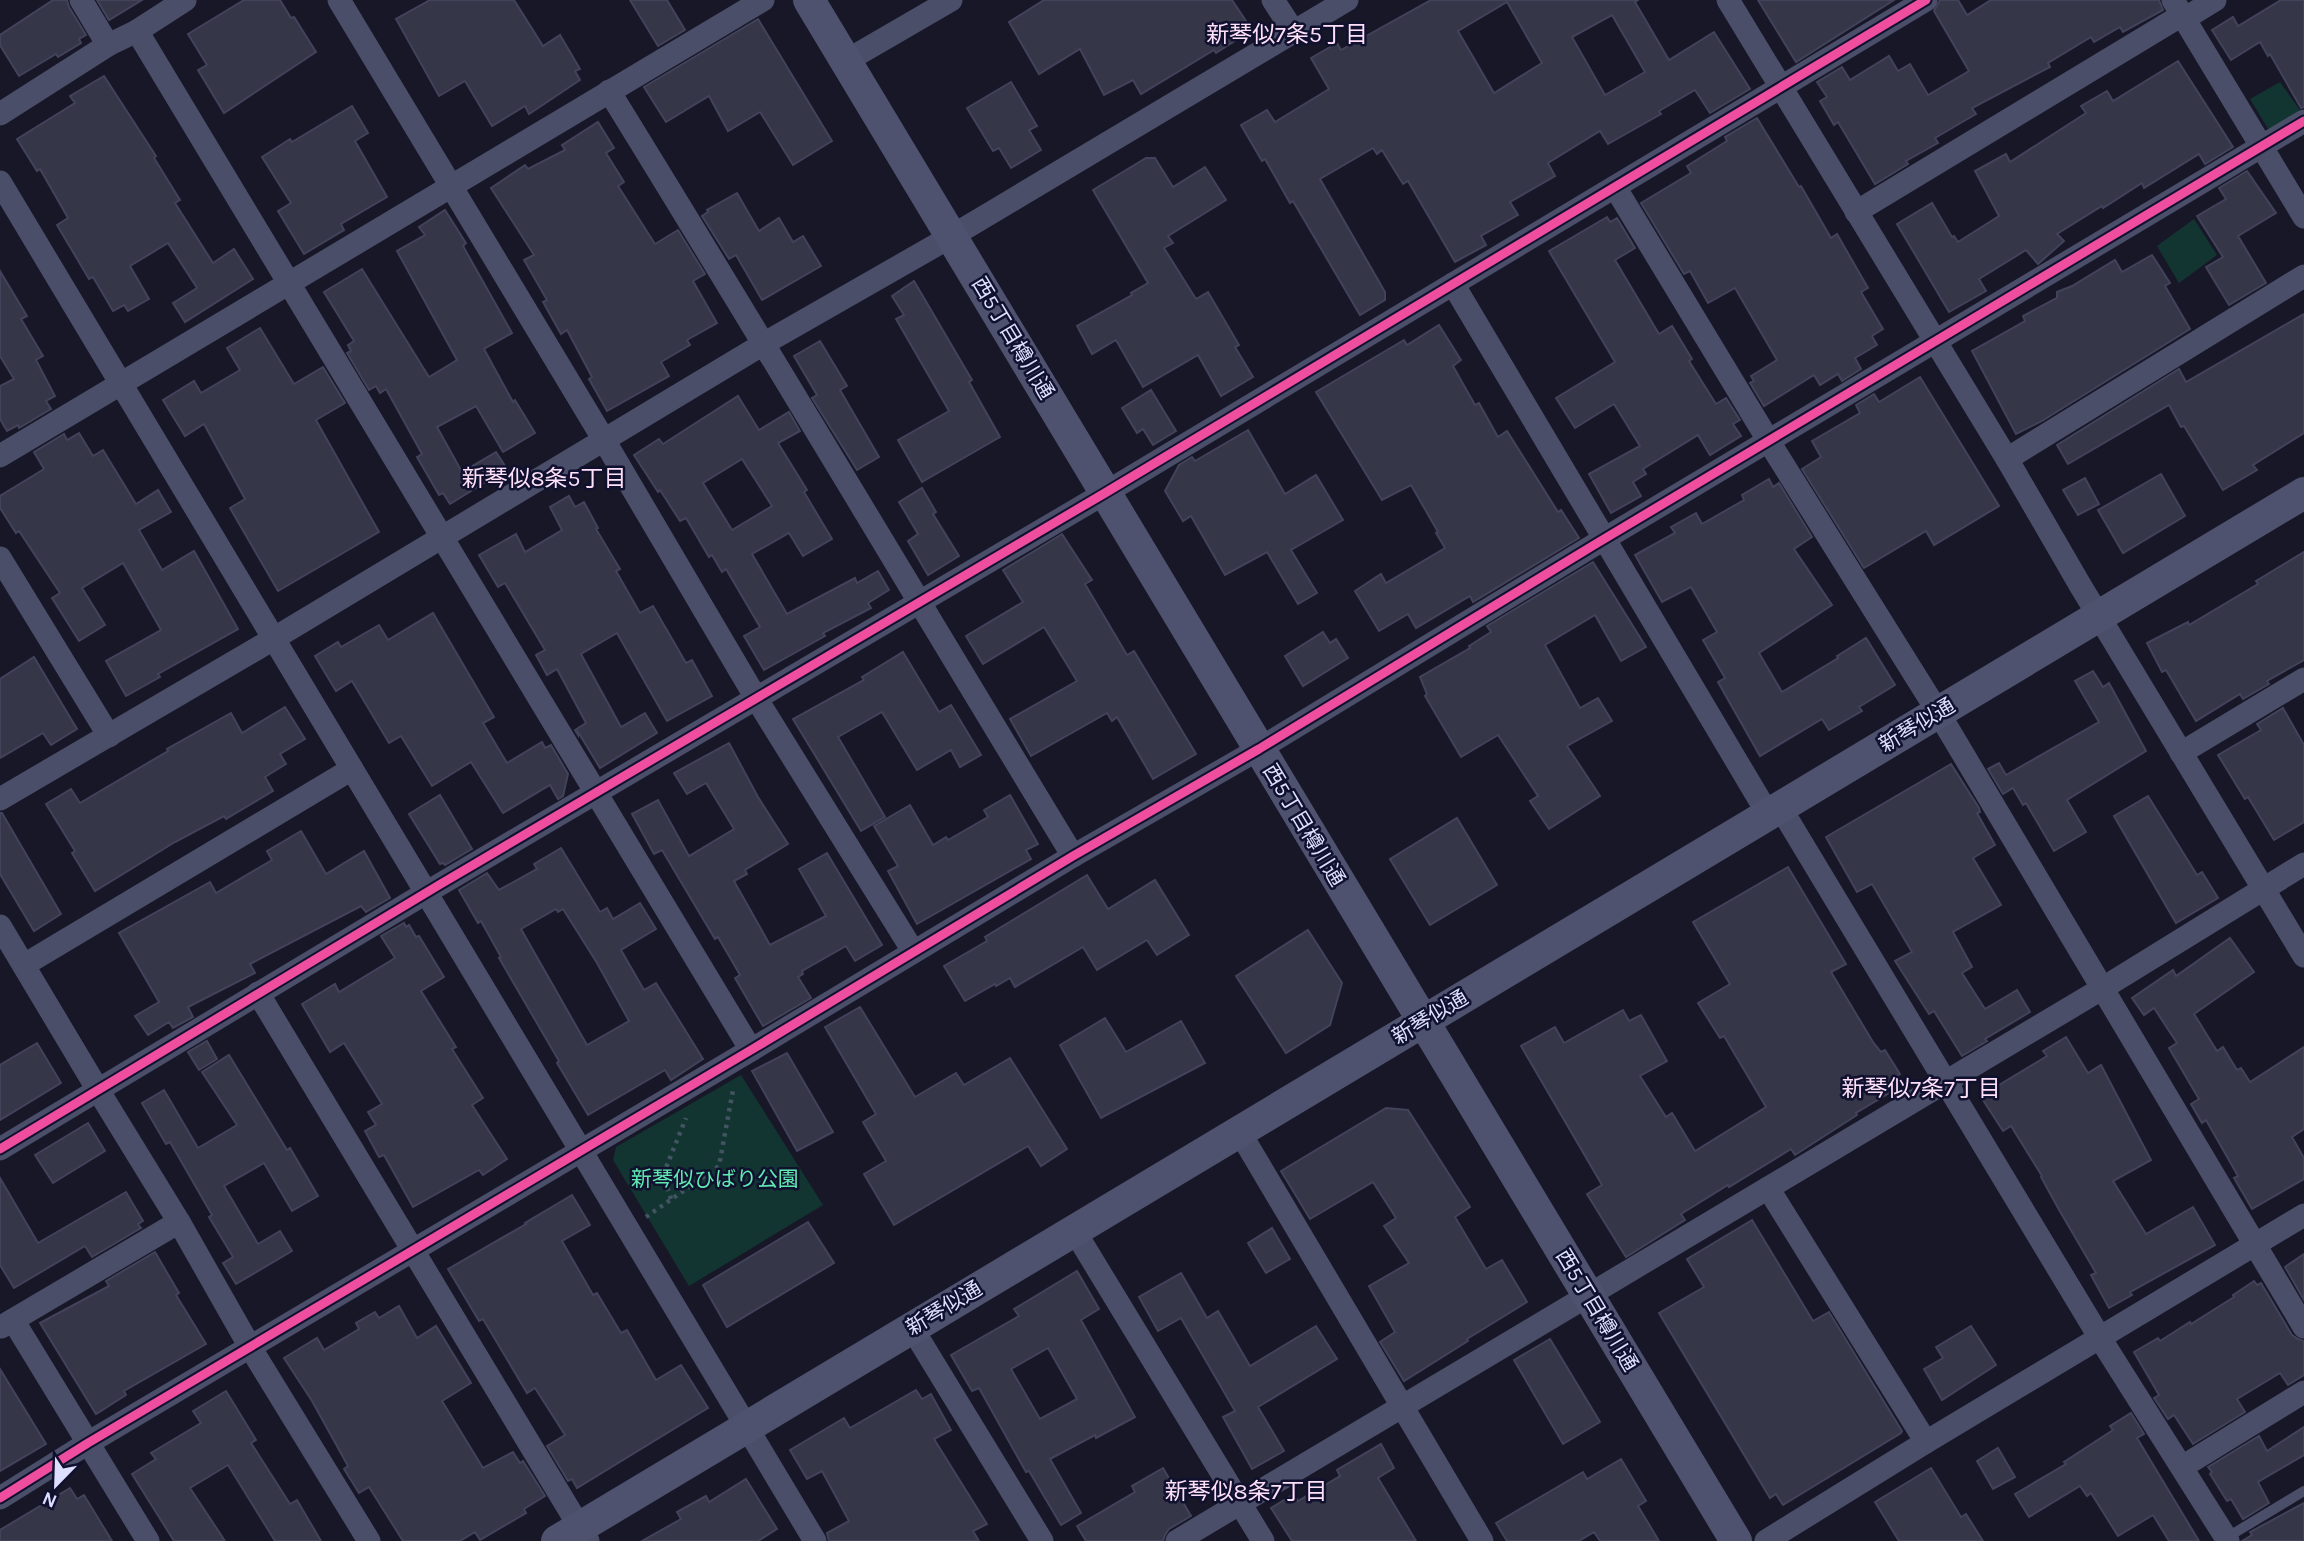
<svg xmlns="http://www.w3.org/2000/svg" width="2304" height="1541" viewBox="0 0 2304 1541" font-family="Karla,'Noto Sans JP',sans-serif">
<style>
.green{fill:#133531}
.building{fill:#363649;stroke:#42425b;stroke-width:2;fill-rule:evenodd}
.lines{fill:none;stroke-linecap:round;stroke-linejoin:round}
.path{stroke:#425461;stroke-width:4.5;stroke-dasharray:3.5 5;stroke-linecap:butt}
.lane{stroke:#4b4e69;stroke-width:10}
.street{stroke:#4b4e69;stroke-width:23}
.secondary{stroke:#4f526e;stroke-width:32}
.cycleway-casing{stroke:#10102f;stroke-width:13}
.cycleway{stroke:#ef4d9e;stroke-width:9}
.labels{text-anchor:middle;stroke-width:5;stroke-linejoin:round;paint-order:stroke}
.street-label{font-size:21px;fill:#dedfff;stroke:#10102f}
.park-label{font-size:21px;fill:#5feab1;stroke:#10102f}
.neighbourhood-label{font-size:23px;fill:#ffe0f9;stroke:#10102f}
</style>
<rect width="100%" height="100%" fill="#171728"/>
<g class="green">
<path d="M2280 82 2302 113 2270 132 2250 99Z"/>
<path d="M2194 219 2217 255 2179 283 2157 246Z"/>
<path d="M741 1075 823 1205 689 1286 613 1160 616 1147Z"/>
</g>
<g class="building">
<path d="M53 0H67L69 7 86 35 79 39 81 43 58 57 56 54 19 76 0 45V35Z"/>
<path d="M97 0H142L109 20Z"/>
<path d="M244 0H280L291 18 294 17 316 52 224 113 198 70 207 65 188 34Z"/>
<path d="M430 0H514L543 46 560 35 580 69 575 71 580 80 529 114 525 106 492 126 465 81 439 96 396 19Z"/>
<path d="M630 0H667L685 30 658 46Z"/>
<path d="M1044 0H1232L1252 30 1216 53 1214 50 1141 94 1133 80 1104 95 1080 49 1039 74 1009 22Z"/>
<path d="M1431 0H1638L1635 2 1669 60 1714 32 1750 89 1710 113 1695 90 1659 111 1661 114 1608 144 1600 131 1548 163 1555 176 1510 202 1518 215 1481 236 1486 245 1455 262 1408 181 1403 184 1382 150 1377 154 1373 148 1320 179 1385 292V300L1360 315 1293 201 1290 203 1265 159 1262 161 1241 125 1267 110 1275 122 1329 89 1311 58 1337 43 1341 50ZM1507 2 1542 63 1494 93 1458 31ZM1612 15 1645 72 1605 95 1572 37Z"/>
<path d="M1758 0H1894L1796 62Z"/>
<path d="M1940 0H1958L1967 15 1991 0H2159L2163 10 2123 32 2120 27 2094 42 2091 37 2048 63 2050 67 1972 108 1976 114 1935 138 1938 143 1906 161 1908 164 1875 184 1838 122 1834 125 1820 101 1827 97 1817 82 1842 67 1850 80 1889 56 1898 71 1910 64 1928 95 1969 71 1934 11Z"/>
<path d="M2281 0H2304V107L2301 108 2270 54 2268 56 2260 42 2231 60 2212 30 2233 17 2238 26Z"/>
<path d="M758 19 832 141 793 165 760 112 728 131 709 96 666 122 644 87Z"/>
<path d="M2178 61 2233 147 2205 164 2199 154 2144 188 2142 183 2103 208 2102 206 2057 234 2064 241 2038 264 2026 250 1979 279 1986 291 1949 312 1897 224 1932 203 1952 237 1954 236 1958 242 1999 216 1975 171 2006 154 2010 162 2086 113 2081 106 2107 91 2113 101Z"/>
<path d="M104 76 156 156 154 158 180 200 175 203 213 263 234 249 253 279 185 322 173 303 197 288 168 243 130 266 149 299 128 311 124 305 113 311 93 277 89 279 57 225 68 218 40 169 37 171 17 139 75 103 70 96Z"/>
<path d="M1011 82 1037 126 1029 130 1041 150 1011 168 999 148 993 151 967 108Z"/>
<path d="M352 106 368 133 355 141 387 197 341 224 344 230 304 254 278 211 291 203 262 157 290 139 292 142Z"/>
<path d="M1757 118 1799 187 1801 186 1831 238 1837 234 1868 288 1861 292 1883 329 1872 336 1877 345 1855 358 1861 369 1842 381 1838 374 1820 385 1814 375 1764 406 1750 383 1754 381 1751 376 1777 360 1735 288 1708 303 1690 271 1684 274 1641 203 1691 173 1687 166 1727 141 1725 137Z"/>
<path d="M598 122 614 148 606 153 624 182 618 186 655 244 678 230 705 274 693 281 717 323 687 340 690 345 661 362 669 376 607 411 589 379 592 377 567 330 561 334 543 302 547 300 524 260 534 255 491 188 525 165 528 169 565 150 562 145Z"/>
<path d="M1146 158H1155L1173 187 1205 167 1226 200 1168 236 1173 243 1164 248 1196 299 1208 292 1239 345 1235 347 1253 377 1221 396 1198 355 1143 387 1116 340 1092 354 1077 326 1132 295 1131 293 1148 283 1093 190Z"/>
<path d="M2247 171 2276 213 2238 236 2266 283 2229 305 2206 267 2223 257 2197 216 2226 199 2219 188Z"/>
<path d="M737 193 759 231 779 218 793 242 803 236 821 266 762 300 736 255 729 259 702 216 708 212 707 210Z"/>
<path d="M445 210 466 243 463 246 512 333 484 349 513 402 515 400 535 433 503 452 476 406 437 427 462 472 496 452 507 469 450 504 443 493 439 495 417 457 422 454 386 389 380 393 376 386 369 390 347 353 351 351 348 345 354 341 324 292 362 269 429 377 457 360 397 251 425 235 419 227Z"/>
<path d="M1607 217 1610 222 1617 218 1635 248 1615 260 1659 334 1672 326 1692 359 1689 361 1716 404 1726 398 1740 420 1733 424 1741 436 1710 455 1698 435 1643 469 1646 474 1633 482 1641 496 1611 513 1589 474 1640 446 1614 404 1575 428 1556 398 1615 362 1549 251Z"/>
<path d="M2152 255 2170 283 2165 286 2190 329 2042 421 2016 434 1972 351 2025 321 2023 316 2057 298V292L2072 286 2115 260 2122 272Z"/>
<path d="M0 271 27 316 21 319 43 356 36 360 55 396 46 401 51 409 19 428 18 425 7 431 0 419V386L14 379 0 356Z"/>
<path d="M914 281 972 380 969 382 1000 437 922 482 898 440 949 411 896 319 904 315 892 296Z"/>
<path d="M2304 314V433L2253 465 2257 470 2223 490 2184 426 2181 427 2169 405 2068 464 2057 445 2179 369 2186 382Z"/>
<path d="M1439 325 1461 360 1453 366 1475 405 1479 403 1498 437 1507 431 1558 512 1561 510 1579 538 1473 602 1470 596 1416 628 1408 614 1379 631 1355 591 1381 574 1386 583 1445 548 1436 533 1438 532 1411 485 1382 500 1316 392 1404 340 1407 345Z"/>
<path d="M260 328 294 384 323 367 345 403 316 420 379 532 278 591 230 508 245 499 204 424 185 436 163 400 194 381 201 393 240 370 227 348Z"/>
<path d="M820 341 847 386 840 390 879 457 857 470 812 398 817 395 794 356Z"/>
<path d="M1920 377 1999 506 1934 545 1926 531 1864 568 1802 469 1821 457 1812 441 1860 413 1856 405 1874 394 1879 402Z"/>
<path d="M1151 390 1176 431 1153 445 1143 429 1137 433 1122 408Z"/>
<path d="M738 396 759 430 789 412 800 431 778 443 807 490 804 492 832 539 803 556 789 533 752 554 787 614 855 578 857 583 878 571 889 590 868 603 871 608 823 633 825 636 764 670 744 636 760 627 726 569 722 572 712 555 709 557 686 518 680 521 660 490 658 492 634 455 659 439 663 444ZM742 459 772 506 732 530 703 483Z"/>
<path d="M1248 430 1285 494 1316 475 1343 520 1291 550 1317 593 1298 604 1267 552 1225 575 1191 516 1183 521 1165 491 1179 465 1192 457 1195 461Z"/>
<path d="M79 433 93 456 103 450 136 504 158 490 171 512 139 530 162 570 194 551 238 629 158 674 160 677 126 696 106 661 161 630 123 563 82 588 105 625 79 641 52 598 60 593 19 531 16 533 0 508V496L44 469 34 452 64 434 67 440Z"/>
<path d="M2161 474 2185 516 2123 553 2098 510Z"/>
<path d="M2085 478 2099 504 2078 515 2063 490Z"/>
<path d="M1769 479 1773 487 1779 483 1812 537 1794 549 1832 605 1759 653 1782 692 1838 658 1837 656 1866 638 1895 685 1859 707 1862 711 1829 730 1822 719 1760 756 1718 682 1725 678 1703 640 1717 632 1691 587 1662 602 1635 555 1675 533 1671 527 1696 513 1702 524 1744 500 1742 495Z"/>
<path d="M922 488 936 512 933 514 959 556 928 575 908 541 918 534 899 502Z"/>
<path d="M569 496 575 507 584 502 598 528 596 529 620 569 616 571 640 613 653 606 686 663 692 660 712 696 667 721 617 633 581 654 621 727 645 713 657 733 600 768 578 732V735L575 730 586 723 557 669 547 675 536 655 545 650 505 583 498 587 479 555 516 534 525 552 562 530 550 507Z"/>
<path d="M1062 534 1092 580 1085 584 1127 655 1134 651 1196 754 1153 779 1117 717 1112 721 1107 713 1031 756 1010 719 1077 681 1044 627 983 664 966 636 1023 602 1003 570Z"/>
<path d="M2304 552V660L2267 681 2269 684 2243 699 2240 694 2196 721 2166 670 2162 672 2147 643 2188 622 2189 625 2258 584 2256 581Z"/>
<path d="M1593 562 1646 647 1621 661 1595 615 1545 645 1580 708 1598 698 1612 721 1567 746 1600 796 1549 829 1530 801 1538 796 1498 735 1461 757 1425 696 1427 694 1420 677 1470 648 1469 646 1491 632 1487 626Z"/>
<path d="M433 613 494 717 483 723 507 763 542 742 545 748 551 745 568 774 563 796 558 799 550 785 503 813 471 762 432 786 401 736 389 743 352 681 336 691 315 656 338 642 341 647 379 625 388 640Z"/>
<path d="M1323 632 1330 643 1336 639 1348 658 1303 686 1285 656Z"/>
<path d="M903 652 939 712 951 705 981 755 960 767 951 750 917 770 882 712 838 737 885 817 861 831 793 719 864 680 862 677Z"/>
<path d="M34 657 77 729 51 745 43 733 0 758V679Z"/>
<path d="M2093 671 2103 687 2109 683 2146 751 2067 800 2086 832 2054 851 2026 803 2023 805 2013 788 2003 794 1988 769 1999 763 2006 775 2099 722 2075 681Z"/>
<path d="M285 707 305 739 280 754 286 764 265 777 273 791 226 819 224 816 175 842 95 891 72 853 75 851 46 804 71 789 80 803 168 751 167 749 231 713 242 733Z"/>
<path d="M2283 708 2304 745V822L2274 840 2248 797 2245 799 2218 755 2261 730 2257 724Z"/>
<path d="M729 743 758 797 788 844 745 870 747 874 734 881 770 945 826 916 799 869 827 853 882 945 855 961 846 946 802 971 803 974 798 977 811 998 763 1026 735 978 740 975 718 937 715 939 662 850 654 854 632 814 658 800 689 856 734 829 706 783 687 794 674 773Z"/>
<path d="M1951 764 1979 808 1980 812 1977 813 1995 845 1973 858 2001 905 1953 932 1972 967 1962 973 1985 1009 2017 990 2030 1012 1985 1039 1987 1041 1962 1056 1934 1011 1929 1014 1895 961 1912 952 1872 884 1857 892 1826 837Z"/>
<path d="M440 795 472 849 445 865 443 863 440 864 409 814Z"/>
<path d="M1010 795 1038 844 1026 850 1031 859 917 924 888 871 898 866 874 826 910 805 933 845 946 837 948 840 988 817 984 810Z"/>
<path d="M2148 796 2197 875 2202 872 2218 898 2176 923 2114 816Z"/>
<path d="M0 813H2L61 914 34 931 0 874Z"/>
<path d="M1457 818 1497 885 1430 925 1390 859Z"/>
<path d="M301 831 326 874 364 851 390 898 366 912 361 906 250 964 255 973 188 1007 193 1017 173 1028 169 1022 148 1035 135 1016 159 1002 119 933 210 882 216 893 272 860 267 851Z"/>
<path d="M561 848 600 912 607 908 613 919 640 903 656 929 621 950 644 990 656 983 703 1059 671 1080 665 1070 588 1115 557 1063 559 1061 499 958 501 957 481 921 478 923 459 890 487 873 499 890 537 869 534 864ZM556 909 558 912 563 909 597 963 629 1021 587 1045 521 929Z"/>
<path d="M1788 867 1846 964 1831 972 1873 1042 1881 1052 1885 1050 1900 1074 1896 1077 1901 1086 1856 1113 1857 1115 1795 1155 1791 1149 1729 1187 1728 1185 1681 1214 1685 1220 1626 1257 1587 1194 1602 1185 1521 1046 1555 1027 1564 1043 1623 1010 1629 1021 1641 1015 1667 1061 1640 1076 1666 1117 1672 1113 1695 1151 1766 1107 1724 1036 1720 1038 1698 1003 1730 984 1693 922Z"/>
<path d="M1087 875 1108 909 1155 880 1189 935 1157 955 1147 940 1097 970 1083 947 1015 987 1010 978 996 986 995 984 965 1001 944 966 987 941 985 937Z"/>
<path d="M404 923 406 927 409 925 416 937 419 936 444 977 421 991 456 1047 452 1049 483 1098 472 1105 507 1159 483 1175 479 1170 413 1207 384 1155 379 1157 365 1131 376 1125 368 1112 382 1104 344 1043 330 1052 302 1004 335 984 339 992 395 958 381 936Z"/>
<path d="M1308 930 1342 983 1330 1025 1286 1053 1236 976Z"/>
<path d="M2230 938 2254 972 2194 1014 2217 1051 2223 1047 2237 1070 2241 1068 2250 1082 2304 1047V1129L2292 1137 2304 1158V1179L2252 1209 2234 1178 2238 1176 2206 1120 2202 1123 2191 1104 2199 1099 2169 1048 2177 1043 2154 1008 2144 1015 2132 998 2173 970 2176 976Z"/>
<path d="M860 1007 915 1097 956 1073 964 1085 1010 1058 1067 1149 1041 1166 1028 1146 894 1225 864 1174 886 1161 863 1122 876 1114 825 1027Z"/>
<path d="M1105 1018 1126 1052 1181 1021 1205 1063 1101 1118 1060 1045Z"/>
<path d="M2066 1037 2088 1073 2101 1065 2151 1160 2113 1181 2146 1234 2193 1207 2215 1245 2130 1292 2132 1295 2109 1308 2091 1275 2096 1273 2058 1208 2041 1177 2042 1176 2011 1126 2003 1131 1983 1100 1993 1094 1991 1090 2047 1056 2043 1051Z"/>
<path d="M207 1041 217 1059 199 1070 188 1052Z"/>
<path d="M37 1043 61 1083 0 1120V1065Z"/>
<path d="M787 1053 833 1132 797 1151 752 1071Z"/>
<path d="M229 1055 287 1150 290 1148 318 1196 292 1211 264 1163 224 1186 258 1244 280 1231 292 1251 236 1284 223 1263 233 1257 209 1217 212 1215 170 1142 166 1144 142 1103 164 1090 198 1148 237 1125 202 1072Z"/>
<path d="M1386 1108 1408 1110 1470 1207 1455 1217 1486 1269 1502 1260 1527 1302 1467 1339 1468 1341 1404 1381 1380 1342 1395 1332 1369 1286 1409 1263 1384 1226 1396 1218 1373 1182 1310 1219 1281 1171Z"/>
<path d="M88 1123 105 1151 53 1183 35 1155Z"/>
<path d="M0 1178 38 1243 126 1192 143 1221 138 1224 141 1228 92 1257 85 1246 14 1288 0 1265Z"/>
<path d="M572 1195 590 1225 562 1241 593 1295 597 1293 621 1333 627 1330 656 1380 681 1365 708 1408 577 1488 572 1479 568 1481 547 1446 565 1435 535 1388 527 1393 483 1319 479 1321 448 1269 526 1224 525 1223Z"/>
<path d="M1752 1220 1813 1321 1829 1312 1902 1431 1901 1433 1783 1505 1776 1494 1770 1498 1659 1313 1704 1287 1687 1259Z"/>
<path d="M808 1222 834 1263 727 1327 703 1285Z"/>
<path d="M1272 1228 1290 1259 1266 1273 1248 1243Z"/>
<path d="M155 1252 179 1293 176 1295 206 1344 124 1391 126 1395 96 1414 40 1323 109 1286 106 1281Z"/>
<path d="M2304 1254V1300L2285 1267Z"/>
<path d="M1077 1271 1099 1309 1081 1320 1135 1417 1096 1438 1095 1435 1050 1459 1081 1513 1061 1525 1029 1471 1026 1472 979 1388 972 1391 951 1355 1019 1316 1014 1309ZM1048 1348 1077 1399 1040 1419 1011 1369Z"/>
<path d="M1181 1273 1207 1318 1218 1311 1250 1366 1316 1326 1337 1359 1258 1407 1284 1451 1252 1469 1223 1417 1235 1411 1181 1318 1158 1331 1139 1297Z"/>
<path d="M2254 1281 2257 1285 2261 1283 2292 1335 2298 1339 2304 1341V1375L2288 1385 2280 1373 2237 1399 2245 1412 2193 1444 2174 1415 2168 1419 2154 1398 2159 1395 2134 1352 2158 1338 2160 1341 2190 1322 2191 1324 2234 1297 2233 1295Z"/>
<path d="M399 1306 417 1338 436 1326 471 1383 442 1401 483 1468 513 1452 520 1463 523 1461 545 1496 524 1509 526 1513 480 1540 475 1532 460 1541H403L369 1487 359 1493 344 1469 348 1466 312 1401 284 1358 317 1338 324 1350 359 1329 356 1323 375 1312 379 1318Z"/>
<path d="M1971 1326 1996 1365 1942 1400 1924 1369 1943 1358 1936 1347Z"/>
<path d="M1550 1339 1600 1422 1563 1444 1514 1360Z"/>
<path d="M0 1369 46 1444 0 1471Z"/>
<path d="M916 1390 922 1399 931 1394 951 1430 934 1439 987 1524 973 1531 979 1541H829L827 1533 849 1521 822 1471 807 1479 790 1450 844 1418 850 1428Z"/>
<path d="M226 1391 256 1440 251 1443 290 1504 297 1500 321 1541H275L228 1465 190 1488 225 1541H174L132 1474 156 1459 151 1453 201 1423 193 1411Z"/>
<path d="M2131 1413 2144 1434 2137 1438 2199 1541H2169L2153 1515 2118 1536 2091 1493 2087 1496 2080 1486 2029 1517 2015 1494 2066 1464 2064 1462 2113 1430 2110 1426Z"/>
<path d="M2304 1427V1455L2258 1482 2269 1503 2243 1519 2231 1499 2227 1501 2210 1474 2212 1472 2208 1467 2259 1436 2267 1451Z"/>
<path d="M1381 1444 1394 1468 1378 1478 1416 1541H1292L1271 1508 1294 1494 1298 1501 1340 1476 1337 1470Z"/>
<path d="M1998 1448 2015 1477 1993 1489 1977 1461Z"/>
<path d="M1621 1459 1646 1501 1638 1506 1659 1541H1600L1594 1532 1579 1541H1507L1496 1523 1583 1472 1587 1479Z"/>
<path d="M1163 1468 1191 1516 1169 1529 1165 1535 1163 1541H1086L1077 1526 1135 1492 1132 1486Z"/>
<path d="M1931 1468 1961 1517 1966 1514 1983 1541H1899L1875 1502Z"/>
<path d="M746 1479 777 1529 758 1541H642L681 1519 677 1512 706 1496 709 1502Z"/>
<path d="M70 1488 77 1499 84 1495 112 1541H0V1530Z"/>
<path d="M2304 1503V1541H2242L2252 1535 2250 1532Z"/>
</g>
<g class="lines">
<g class="path">
<path d="M671 1199 663 1175 686 1118"/>
<path d="M646 1217 719 1166 733 1090"/>
</g>
<path class="lane" d="M2226 1538 2304 1491"/>
<g class="street">
<path d="M81 0 108 45"/>
<path d="M339 0 604 440 756 698 913 951"/>
<path d="M1273 0 1294 32"/>
<path d="M1728 0 2007 459 2080 585 2304 956"/>
<path d="M2173 0 2304 217"/>
<path d="M2184 19 2215 0"/>
<path d="M137 31 751 1050"/>
<path d="M846 61 951 0"/>
<path d="M609 91C766 345 918 601 1073 856"/>
<path d="M0 114 108 45 137 31 185 0"/>
<path d="M0 182 815 1541"/>
<path d="M1615 187 1776 453 1938 712 2304 1327"/>
<path d="M1856 212 2182 15"/>
<path d="M1453 284 1768 814"/>
<path d="M0 456 763 0"/>
<path d="M2007 459 2304 276"/>
<path d="M0 558 109 736"/>
<path d="M2181 753 2304 679"/>
<path d="M0 799 258 648 765 343 952 236 1347 0"/>
<path d="M1780 807 2100 1338 2228 1541"/>
<path d="M0 926 98 1090 179 1222 250 1347 369 1541"/>
<path d="M24 965 352 769"/>
<path d="M258 993 588 1541"/>
<path d="M1239 1131 1482 1541"/>
<path d="M0 1149 439 885 1105 493 1926 0"/>
<path d="M1768 1188 1926 1442"/>
<path d="M1074 1230 1263 1541"/>
<path d="M13 1320 148 1541"/>
<path d="M1 1327 179 1222"/>
<path d="M912 1328 1042 1541"/>
<path d="M2182 1467 2304 1392"/>
<path d="M0 1498 88 1443 751 1050 1073 856 1259 749 1594 545 2304 121"/>
<path d="M1177 1541 2103 988 2304 864"/>
<path d="M1766 1541 1926 1442 2304 1215"/>
</g>
<g class="secondary">
<path d="M809 0 1736 1541"/>
<path d="M557 1541 2304 493"/>
</g>
<defs>
<g id="cycleway">
<path d="M0 1149 439 885 1105 493 1926 0"/>
<path d="M0 1498 88 1443 751 1050 1073 856 1259 749 1594 545 2304 121"/>
</g>
</defs>
<use href="#cycleway" class="cycleway-casing"/>
<use href="#cycleway" class="cycleway"/>
</g>
<g class="labels">
<g class="street-label">
<text transform="translate(1013 338) rotate(59)" y="7">西5丁目樽川通</text>
<text transform="translate(1917 725) rotate(-31)" y="7">新琴似通</text>
<text transform="translate(1304 825) rotate(59)" y="7">西5丁目樽川通</text>
<text transform="translate(1430 1017) rotate(-31)" y="7">新琴似通</text>
<text transform="translate(944 1308) rotate(-31)" y="7">新琴似通</text>
<text transform="translate(1597 1310) rotate(59)" y="7">西5丁目樽川通</text>
</g>
<g class="park-label">
<text x="715" y="1186">新琴似ひばり公園</text>
</g>
<g class="neighbourhood-label">
<text x="1287" y="42">新琴似7条5丁目</text>
<text x="544" y="486">新琴似8条5丁目</text>
<text x="1921" y="1096">新琴似7条7丁目</text>
<text x="1246" y="1499">新琴似8条7丁目</text>
</g>
</g>
<g transform="translate(56 1485) rotate(203)" stroke="#10102f" stroke-width="5" paint-order="stroke">
<path d="M0-5L12 26L0 18L-12 26Z" fill="#dedfff"/>
<text y="-10" font-size="19" font-weight="bold" text-anchor="middle" fill="#dedfff">N</text>
</g>
</svg>
